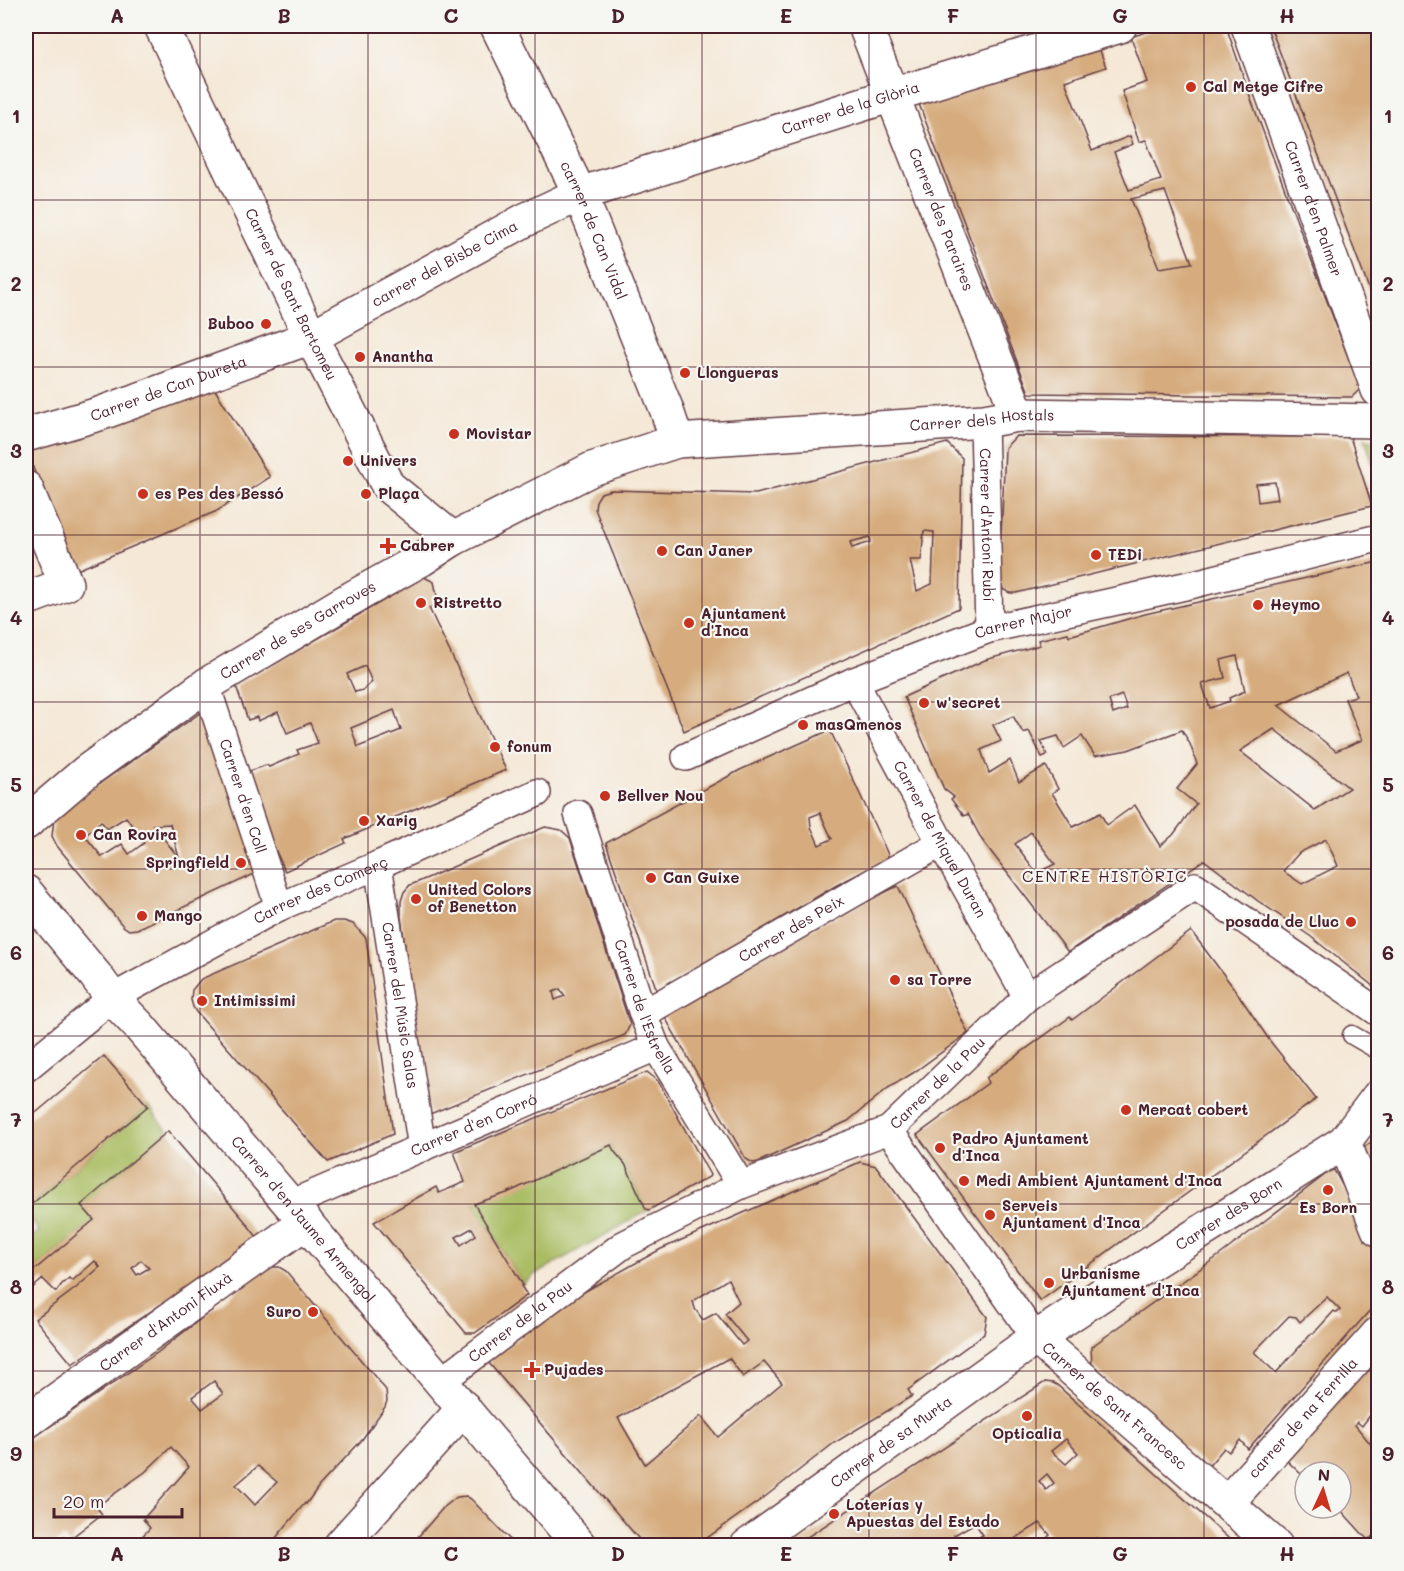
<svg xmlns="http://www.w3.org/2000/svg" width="1404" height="1571" viewBox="0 0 1404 1571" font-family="Mali,sans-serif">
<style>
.green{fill:#a8bc61;stroke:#796e46;stroke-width:1.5}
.building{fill:#d6ac7e;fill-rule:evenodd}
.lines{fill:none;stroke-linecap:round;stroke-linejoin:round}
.service-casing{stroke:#643d45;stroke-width:21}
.pedestrian-casing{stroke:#643d45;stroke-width:30}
.minor-casing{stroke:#643d45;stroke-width:36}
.service{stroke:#fff;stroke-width:18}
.pedestrian{stroke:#fff;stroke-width:27}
.minor{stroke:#fff;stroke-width:33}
.grid{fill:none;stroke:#4a1f2b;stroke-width:1.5;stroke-opacity:0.55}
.poi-dot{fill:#c8321e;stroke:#f6f6f2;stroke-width:2}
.labels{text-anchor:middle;stroke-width:4.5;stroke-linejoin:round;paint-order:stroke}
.poi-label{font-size:15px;font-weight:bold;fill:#4a1f2b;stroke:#f6f6f2;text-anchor:start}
.street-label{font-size:15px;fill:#4a1f2b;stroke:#f6f6f2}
.neighbourhood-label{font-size:16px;letter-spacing:1.5px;fill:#4a1f2b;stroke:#f6f6f2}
.neatline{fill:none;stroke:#4a1f2b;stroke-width:2}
.grid-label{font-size:20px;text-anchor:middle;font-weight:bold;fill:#4a1f2b}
</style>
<rect width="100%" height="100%" fill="#f6f6f2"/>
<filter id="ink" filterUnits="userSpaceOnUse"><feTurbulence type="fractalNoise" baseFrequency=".0167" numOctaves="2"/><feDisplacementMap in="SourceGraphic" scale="12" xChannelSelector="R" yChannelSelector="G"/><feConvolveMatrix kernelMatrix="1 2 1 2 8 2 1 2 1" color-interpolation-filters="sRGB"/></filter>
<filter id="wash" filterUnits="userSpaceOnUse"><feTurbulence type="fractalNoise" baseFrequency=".008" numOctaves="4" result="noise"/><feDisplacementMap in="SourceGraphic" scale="24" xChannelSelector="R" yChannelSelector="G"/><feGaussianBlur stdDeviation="1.35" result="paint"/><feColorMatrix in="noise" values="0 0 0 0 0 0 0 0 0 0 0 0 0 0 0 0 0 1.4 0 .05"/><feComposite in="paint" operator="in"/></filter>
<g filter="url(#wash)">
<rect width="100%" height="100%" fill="#f5e8d7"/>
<g class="green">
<path d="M1365 439 1378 440V479Z"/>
<path d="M148 1106 168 1131 82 1205 94 1220 27 1276 26 1274V1243L39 1231 26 1213V1209Z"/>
<path d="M611 1145 614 1151 625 1164 646 1209 649 1210 534 1275 523 1285 474 1204 507 1192Z"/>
</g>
<g id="blocks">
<g class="building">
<path d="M1164 26H1226L1252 102 1360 389 1352 397 1029 393 919 104 1098 45 1106 67 1065 81 1092 151 1130 136 1133 144 1114 152 1129 190 1161 180 1146 140 1139 142 1122 91 1147 82 1131 37ZM1165 191 1192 263 1159 268 1131 199Z"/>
<path d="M1270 26H1368L1371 32 1378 30V313Z"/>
<path d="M212 385 270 477 217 511 70 573 27 450Z"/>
<path d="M1016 436 1350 437 1372 506 1016 593H1010L1004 590 999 583 1005 448ZM1275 482 1278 499 1258 502 1256 484Z"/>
<path d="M947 443 962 458 959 608 684 731 595 509 596 501 601 493 611 490 756 494ZM924 531 934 532 932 584 917 591 910 560H921ZM870 537 871 542 852 548 850 542Z"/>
<path d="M1378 562V990L1310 936 1258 901 1204 860 1068 952 982 840 968 814 964 816 951 799 954 797 944 789 904 697 985 660 1040 645 1038 640 1068 633 1069 636 1145 614ZM1237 656 1245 691 1229 698 1230 701 1210 708 1202 684 1225 678 1221 660ZM1347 673 1356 696 1345 699 1362 740 1336 751 1278 705ZM1122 695 1127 709 1113 714 1109 700ZM1013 716 1023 733 1029 731 1042 757 1047 755 1041 741 1058 736 1064 748 1082 736 1095 756 1128 750 1182 730 1190 744 1197 764 1177 789 1196 804 1173 835 1160 846 1135 805 1107 825 1100 813 1073 827 1052 793 1058 789 1046 766 1019 782 1010 760 989 773 981 750 1001 741 993 725ZM1274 729 1349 788 1315 810 1240 751ZM1031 832 1055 864 1037 873 1015 844ZM1326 839 1338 866 1302 884 1283 871 1299 853Z"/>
<path d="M424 577 434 582 439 605 429 608 506 770 344 839 346 843 285 871 241 774 267 765 269 767 299 754 297 750 318 743 310 723 287 733 278 712 258 721 257 717 248 720 236 686ZM365 666 372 682 363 690 355 692 347 674ZM394 710 401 730 358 747 351 728Z"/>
<path d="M203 711 263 870 137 929 129 930 123 926 57 846 52 836 54 819 66 807ZM126 817 144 843 129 854 122 844 102 857 85 836 101 821 107 829ZM170 824 179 858 153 825Z"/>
<path d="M830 730 886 850 888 855 886 860 837 885 657 991 606 843 740 770ZM820 813 832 839 819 845 811 827 810 817Z"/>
<path d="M545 827 561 830 570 838 630 1025 625 1035 430 1114 421 1062 401 917V901L404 892 410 885 418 882ZM560 989 565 996 555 1000 553 992Z"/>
<path d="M898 886 968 1033 913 1073 888 1088 848 1121 758 1162 753 1163 746 1159 662 1012 822 923Z"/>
<path d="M334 921H344L353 924 366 938 393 1134 328 1162 196 1012 193 1007 191 1000 192 990 201 979Z"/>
<path d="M1191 931 1236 991 1270 1041 1316 1099 1040 1301 917 1135 988 1083 986 1078 1070 1017 1072 1020Z"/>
<path d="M104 1056 148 1106 26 1209V1121Z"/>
<path d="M647 1072 658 1081 710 1175 709 1177 649 1210 646 1209 625 1164 614 1151 611 1145 507 1193 474 1204 523 1285 521 1286 527 1295 475 1333H466L374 1222 436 1187 439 1193 465 1182 454 1152ZM472 1228 476 1235 461 1245 456 1237Z"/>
<path d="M168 1131 244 1220 257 1237 250 1245 72 1364 35 1319 76 1288 100 1267 95 1261 72 1281 69 1278 62 1284 56 1292 43 1279 30 1290 26 1284V1274L27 1276 94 1220 81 1205ZM141 1260 149 1268 137 1275 132 1268Z"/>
<path d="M1378 1137V1189L1358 1152Z"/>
<path d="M860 1162 876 1166 987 1317 984 1334 908 1390 912 1396 834 1443 766 1496 697 1545H644L488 1362 557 1307 661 1249ZM728 1279 739 1302 725 1314 747 1341 742 1345 716 1313 703 1320 695 1309 693 1301ZM729 1358 743 1377 764 1362 782 1383 718 1437 701 1416 645 1464 618 1418Z"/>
<path d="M1334 1170 1378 1252V1301L1248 1449 1240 1440 1229 1452 1224 1448 1207 1468 1092 1366 1091 1347 1221 1254 1330 1171ZM1327 1297 1340 1310 1337 1313 1334 1311 1314 1333H1312L1276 1373 1254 1352 1289 1316 1296 1317 1300 1322Z"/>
<path d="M270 1267H279L286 1271 386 1390 387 1401 385 1407 361 1441 319 1486 306 1504 305 1503 270 1545H134L150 1528 143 1519 189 1467 171 1447 145 1472 96 1507 102 1514 71 1538 73 1540 69 1544 64 1537 53 1545H36L26 1533V1443L157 1353 263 1270ZM214 1381 223 1394 202 1409 192 1397ZM258 1466 277 1482 255 1505 236 1485Z"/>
<path d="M1378 1347V1405L1362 1426 1357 1422 1355 1425 1378 1453V1533L1371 1538 1367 1539 1339 1508H1341V1472H1305V1474L1303 1472 1301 1474 1281 1455Z"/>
<path d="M1045 1382 1053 1383 1057 1385 1236 1545H1105L1097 1538 1088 1545H1046L1043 1542 1050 1535 1040 1523 1005 1545H965L983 1535 975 1523 954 1535 960 1545H795ZM1066 1439 1078 1453 1066 1464 1051 1451ZM1047 1474 1054 1483 1046 1490 1039 1481Z"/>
<path d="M466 1496 471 1499 515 1545H411L443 1508 457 1497Z"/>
</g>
</g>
</g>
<g filter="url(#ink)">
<use href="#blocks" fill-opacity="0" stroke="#643d45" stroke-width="1.5"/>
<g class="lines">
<defs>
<path id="service" d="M1352 1035 1378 1050"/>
<g id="pedestrian">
<path id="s1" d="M984 421 989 629"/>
<path id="s2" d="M854 681 941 843 1027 997"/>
<path id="s3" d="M206 685 279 907"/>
<path id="s4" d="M686 757 854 681 989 629 1194 584 1378 538"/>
<path id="s5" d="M578 814 643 1014 656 1047 741 1185"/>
<path id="s6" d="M378 865 422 1148"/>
<path id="s7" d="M643 1014 941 843"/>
<path id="s8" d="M26 1068 112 998 279 907 378 865 537 793"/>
<path d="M889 1130 1036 1338"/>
<path id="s9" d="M290 1204 656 1047"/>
<path id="s10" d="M441 1381 623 1245 741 1185 889 1130 1027 997 1195 886 1378 1012"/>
</g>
<g id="minor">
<path id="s11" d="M161 26 311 337 388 486 453 539"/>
<path id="s12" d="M497 26 580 194 666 408 677 441"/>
<path id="s13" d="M865 26 892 95 1018 415"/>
<path id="s14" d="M1248 26 1378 390"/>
<path id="s15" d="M26 435 99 414 311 337 525 220 580 194 892 95 1120 26"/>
<path d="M26 488 66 584 26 599"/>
<path id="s16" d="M26 823 87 771 206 685 343 603 422 559 453 539 592 469 677 441 984 421 1018 415 1378 421"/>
<path id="s17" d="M26 892 96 976 112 998 139 1026 580 1546"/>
<path d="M1344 1142 1378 1229"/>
<path id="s18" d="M1036 1338 1276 1546"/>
<path id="s19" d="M26 1422 306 1222"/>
<path id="s20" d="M1227 1503 1378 1334"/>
<path d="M340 1546 464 1408"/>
<path id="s21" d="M747 1546 1036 1338 1107 1291 1344 1142 1378 1097"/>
</g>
</defs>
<use href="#service" class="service-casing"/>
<use href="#pedestrian" class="pedestrian-casing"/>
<use href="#minor" class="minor-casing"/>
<use href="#service" class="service"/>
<use href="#pedestrian" class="pedestrian"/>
<use href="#minor" class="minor"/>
</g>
</g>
<path class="grid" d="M200 26V1546M368 26V1546M535 26V1546M702 26V1546M869 26V1546M1036 26V1546M1204 26V1546M26 200H1378M26 367H1378M26 535H1378M26 702H1378M26 869H1378M26 1036H1378M26 1204H1378M26 1371H1378"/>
<g class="poi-dot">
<circle cx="1191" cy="87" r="6"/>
<circle cx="266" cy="324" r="6"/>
<circle cx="360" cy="357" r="6"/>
<circle cx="685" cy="373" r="6"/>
<circle cx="454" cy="434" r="6"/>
<circle cx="348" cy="461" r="6"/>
<circle cx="143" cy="494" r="6"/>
<circle cx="366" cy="494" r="6"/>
<path d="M385 537h6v6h6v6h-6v6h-6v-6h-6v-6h6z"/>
<circle cx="662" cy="551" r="6"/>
<circle cx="1096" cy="555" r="6"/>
<circle cx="421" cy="603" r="6"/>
<circle cx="1258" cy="605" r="6"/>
<circle cx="689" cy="623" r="6"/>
<circle cx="924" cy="703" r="6"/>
<circle cx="803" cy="725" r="6"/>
<circle cx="495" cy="747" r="6"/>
<circle cx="605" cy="796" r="6"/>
<circle cx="364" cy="821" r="6"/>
<circle cx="81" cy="835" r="6"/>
<circle cx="241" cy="863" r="6"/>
<circle cx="651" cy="878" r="6"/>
<circle cx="416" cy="899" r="6"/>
<circle cx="142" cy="916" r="6"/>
<circle cx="1351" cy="922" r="6"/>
<circle cx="895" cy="980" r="6"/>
<circle cx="202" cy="1001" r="6"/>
<circle cx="1126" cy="1110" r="6"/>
<circle cx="940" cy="1148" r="6"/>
<circle cx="964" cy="1181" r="6"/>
<circle cx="1328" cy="1190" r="6"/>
<circle cx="990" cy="1215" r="6"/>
<circle cx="1049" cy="1283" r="6"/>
<circle cx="313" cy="1312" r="6"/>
<path d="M529 1361h6v6h6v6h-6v6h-6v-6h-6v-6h6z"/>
<circle cx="1027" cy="1416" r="6"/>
<circle cx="834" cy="1514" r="6"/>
</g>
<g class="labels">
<g class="poi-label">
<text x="1203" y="92">Cal Metge Cifre</text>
<text x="254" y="329" text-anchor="end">Buboo</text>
<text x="372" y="362">Anantha</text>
<text x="697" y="378">Llongueras</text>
<text x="466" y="439">Movistar</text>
<text x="360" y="466">Univers</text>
<text x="155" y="499">es Pes des Bessó</text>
<text x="378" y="499">Plaça</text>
<text x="400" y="551">Cabrer</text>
<text x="674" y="556">Can Janer</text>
<text x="1108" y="560">TEDi</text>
<text x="433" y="608">Ristretto</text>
<text x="1270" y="610">Heymo</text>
<text x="701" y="619">Ajuntament<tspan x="701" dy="17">d'Inca</tspan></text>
<text x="936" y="708">w'secret</text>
<text x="815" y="730">masQmenos</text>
<text x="507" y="752">fonum</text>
<text x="617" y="801">Bellver Nou</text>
<text x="376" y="826">Xarig</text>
<text x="93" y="840">Can Rovira</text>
<text x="229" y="868" text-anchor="end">Springfield</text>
<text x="663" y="883">Can Guixe</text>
<text x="428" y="895">United Colors<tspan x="428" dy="17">of Benetton</tspan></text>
<text x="154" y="921">Mango</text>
<text x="1339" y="927" text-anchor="end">posada de Lluc</text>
<text x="907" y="985">sa Torre</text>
<text x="214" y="1006">Intimissimi</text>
<text x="1138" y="1115">Mercat cobert</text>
<text x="952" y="1144">Padro Ajuntament<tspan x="952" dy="17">d'Inca</tspan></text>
<text x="976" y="1186">Medi Ambient Ajuntament d'Inca</text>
<text x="1002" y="1211">Serveis<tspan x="1002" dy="17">Ajuntament d'Inca</tspan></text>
<text x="1328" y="1213" text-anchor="middle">Es Born</text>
<text x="1061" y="1279">Urbanisme<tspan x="1061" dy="17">Ajuntament d'Inca</tspan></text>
<text x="301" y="1317" text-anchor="end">Suro</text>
<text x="544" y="1375">Pujades</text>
<text x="1027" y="1439" text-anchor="middle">Opticalia</text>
<text x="846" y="1510">Loterías y<tspan x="846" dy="17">Apuestas del Estado</tspan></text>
</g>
<g class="street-label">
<text dy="5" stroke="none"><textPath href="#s15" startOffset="890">Carrer de la Glòria</textPath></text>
<text dy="5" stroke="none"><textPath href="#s14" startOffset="194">Carrer d'en Palmer</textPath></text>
<text dy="5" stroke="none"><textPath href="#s13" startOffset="208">Carrer des Paraires</textPath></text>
<text dy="5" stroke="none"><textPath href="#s12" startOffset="226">carrer de Can Vidal</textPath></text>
<text dy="5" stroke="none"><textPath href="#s15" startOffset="454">carrer del Bisbe Cima</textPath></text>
<text dy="5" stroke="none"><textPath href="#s11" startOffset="298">Carrer de Sant Bartomeu</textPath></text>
<text dy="5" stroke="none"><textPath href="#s15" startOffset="150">Carrer de Can Dureta</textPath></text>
<text dy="5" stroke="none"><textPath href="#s16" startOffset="1065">Carrer dels Hostals</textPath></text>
<text dy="5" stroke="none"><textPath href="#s1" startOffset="104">Carrer d'Antoni Rubí</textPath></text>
<text dy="5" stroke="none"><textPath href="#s4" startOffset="364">Carrer Major</textPath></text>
<text dy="5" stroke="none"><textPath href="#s16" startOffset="334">Carrer de ses Garroves</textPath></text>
<text dy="5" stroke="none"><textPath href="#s3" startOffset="117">Carrer d'en Coll</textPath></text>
<text dy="5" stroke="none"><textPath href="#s2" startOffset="180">Carrer de Miquel Duran</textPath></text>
<text dy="5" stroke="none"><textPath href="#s8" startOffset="346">Carrer des Comerç</textPath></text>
<text dy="5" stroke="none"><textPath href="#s7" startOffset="171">Carrer des Peix</textPath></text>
<text dy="5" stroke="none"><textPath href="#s6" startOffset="142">Carrer del Músic Salas</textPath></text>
<text dy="5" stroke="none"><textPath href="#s5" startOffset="204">Carrer de l'Estrella</textPath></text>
<text dy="5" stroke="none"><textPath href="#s10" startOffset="585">Carrer de la Pau</textPath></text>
<text dy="5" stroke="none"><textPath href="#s9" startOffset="200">Carrer d'en Corró</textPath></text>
<text dy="5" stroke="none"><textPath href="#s21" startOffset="585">Carrer des Born</textPath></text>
<text dy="5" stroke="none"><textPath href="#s17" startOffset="429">Carrer d'en Jaume Armengol</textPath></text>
<text dy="5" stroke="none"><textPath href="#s19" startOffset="172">Carrer d'Antoni Fluxà</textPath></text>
<text dy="5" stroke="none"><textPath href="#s10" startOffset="99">Carrer de la Pau</textPath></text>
<text dy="5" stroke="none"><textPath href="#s18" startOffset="104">Carrer de Sant Francesc</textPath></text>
<text dy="5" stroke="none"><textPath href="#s20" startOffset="114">carrer de na Ferrilla</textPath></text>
<text dy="5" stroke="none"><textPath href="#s21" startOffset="178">Carrer de sa Murta</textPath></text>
</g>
<g class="neighbourhood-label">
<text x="1105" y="882">CENTRE HISTÒRIC</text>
</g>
</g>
<rect width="1404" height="1571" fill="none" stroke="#f6f6f2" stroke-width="66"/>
<g transform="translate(1323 1490) rotate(4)"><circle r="28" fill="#f6f6f2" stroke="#b1a0a2" stroke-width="1.5"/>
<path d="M0-4.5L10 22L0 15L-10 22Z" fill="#c8321e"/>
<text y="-9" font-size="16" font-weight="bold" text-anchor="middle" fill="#4a1f2b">N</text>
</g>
<path d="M54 1508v9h128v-9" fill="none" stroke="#4a1f2b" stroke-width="3"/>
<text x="63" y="1508" font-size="18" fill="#4a1f2b" stroke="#f6f6f2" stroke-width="4.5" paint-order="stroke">20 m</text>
<rect x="33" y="33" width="1338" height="1505" class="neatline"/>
<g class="grid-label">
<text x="117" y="23">A</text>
<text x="284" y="23">B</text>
<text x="451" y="23">C</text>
<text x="618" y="23">D</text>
<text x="786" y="23">E</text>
<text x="953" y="23">F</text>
<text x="1120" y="23">G</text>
<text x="1287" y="23">H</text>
<text x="16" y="123">1</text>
<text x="1388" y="123">1</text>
<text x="16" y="291">2</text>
<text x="1388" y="291">2</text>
<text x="16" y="458">3</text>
<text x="1388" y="458">3</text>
<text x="16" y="625">4</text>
<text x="1388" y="625">4</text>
<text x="16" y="792">5</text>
<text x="1388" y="792">5</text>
<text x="16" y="960">6</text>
<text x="1388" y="960">6</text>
<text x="16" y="1127">7</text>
<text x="1388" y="1127">7</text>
<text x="16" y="1294">8</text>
<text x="1388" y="1294">8</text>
<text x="16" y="1461">9</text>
<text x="1388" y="1461">9</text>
<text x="117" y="1561">A</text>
<text x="284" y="1561">B</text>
<text x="451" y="1561">C</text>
<text x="618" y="1561">D</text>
<text x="786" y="1561">E</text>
<text x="953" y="1561">F</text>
<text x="1120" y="1561">G</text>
<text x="1287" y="1561">H</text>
</g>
</svg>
